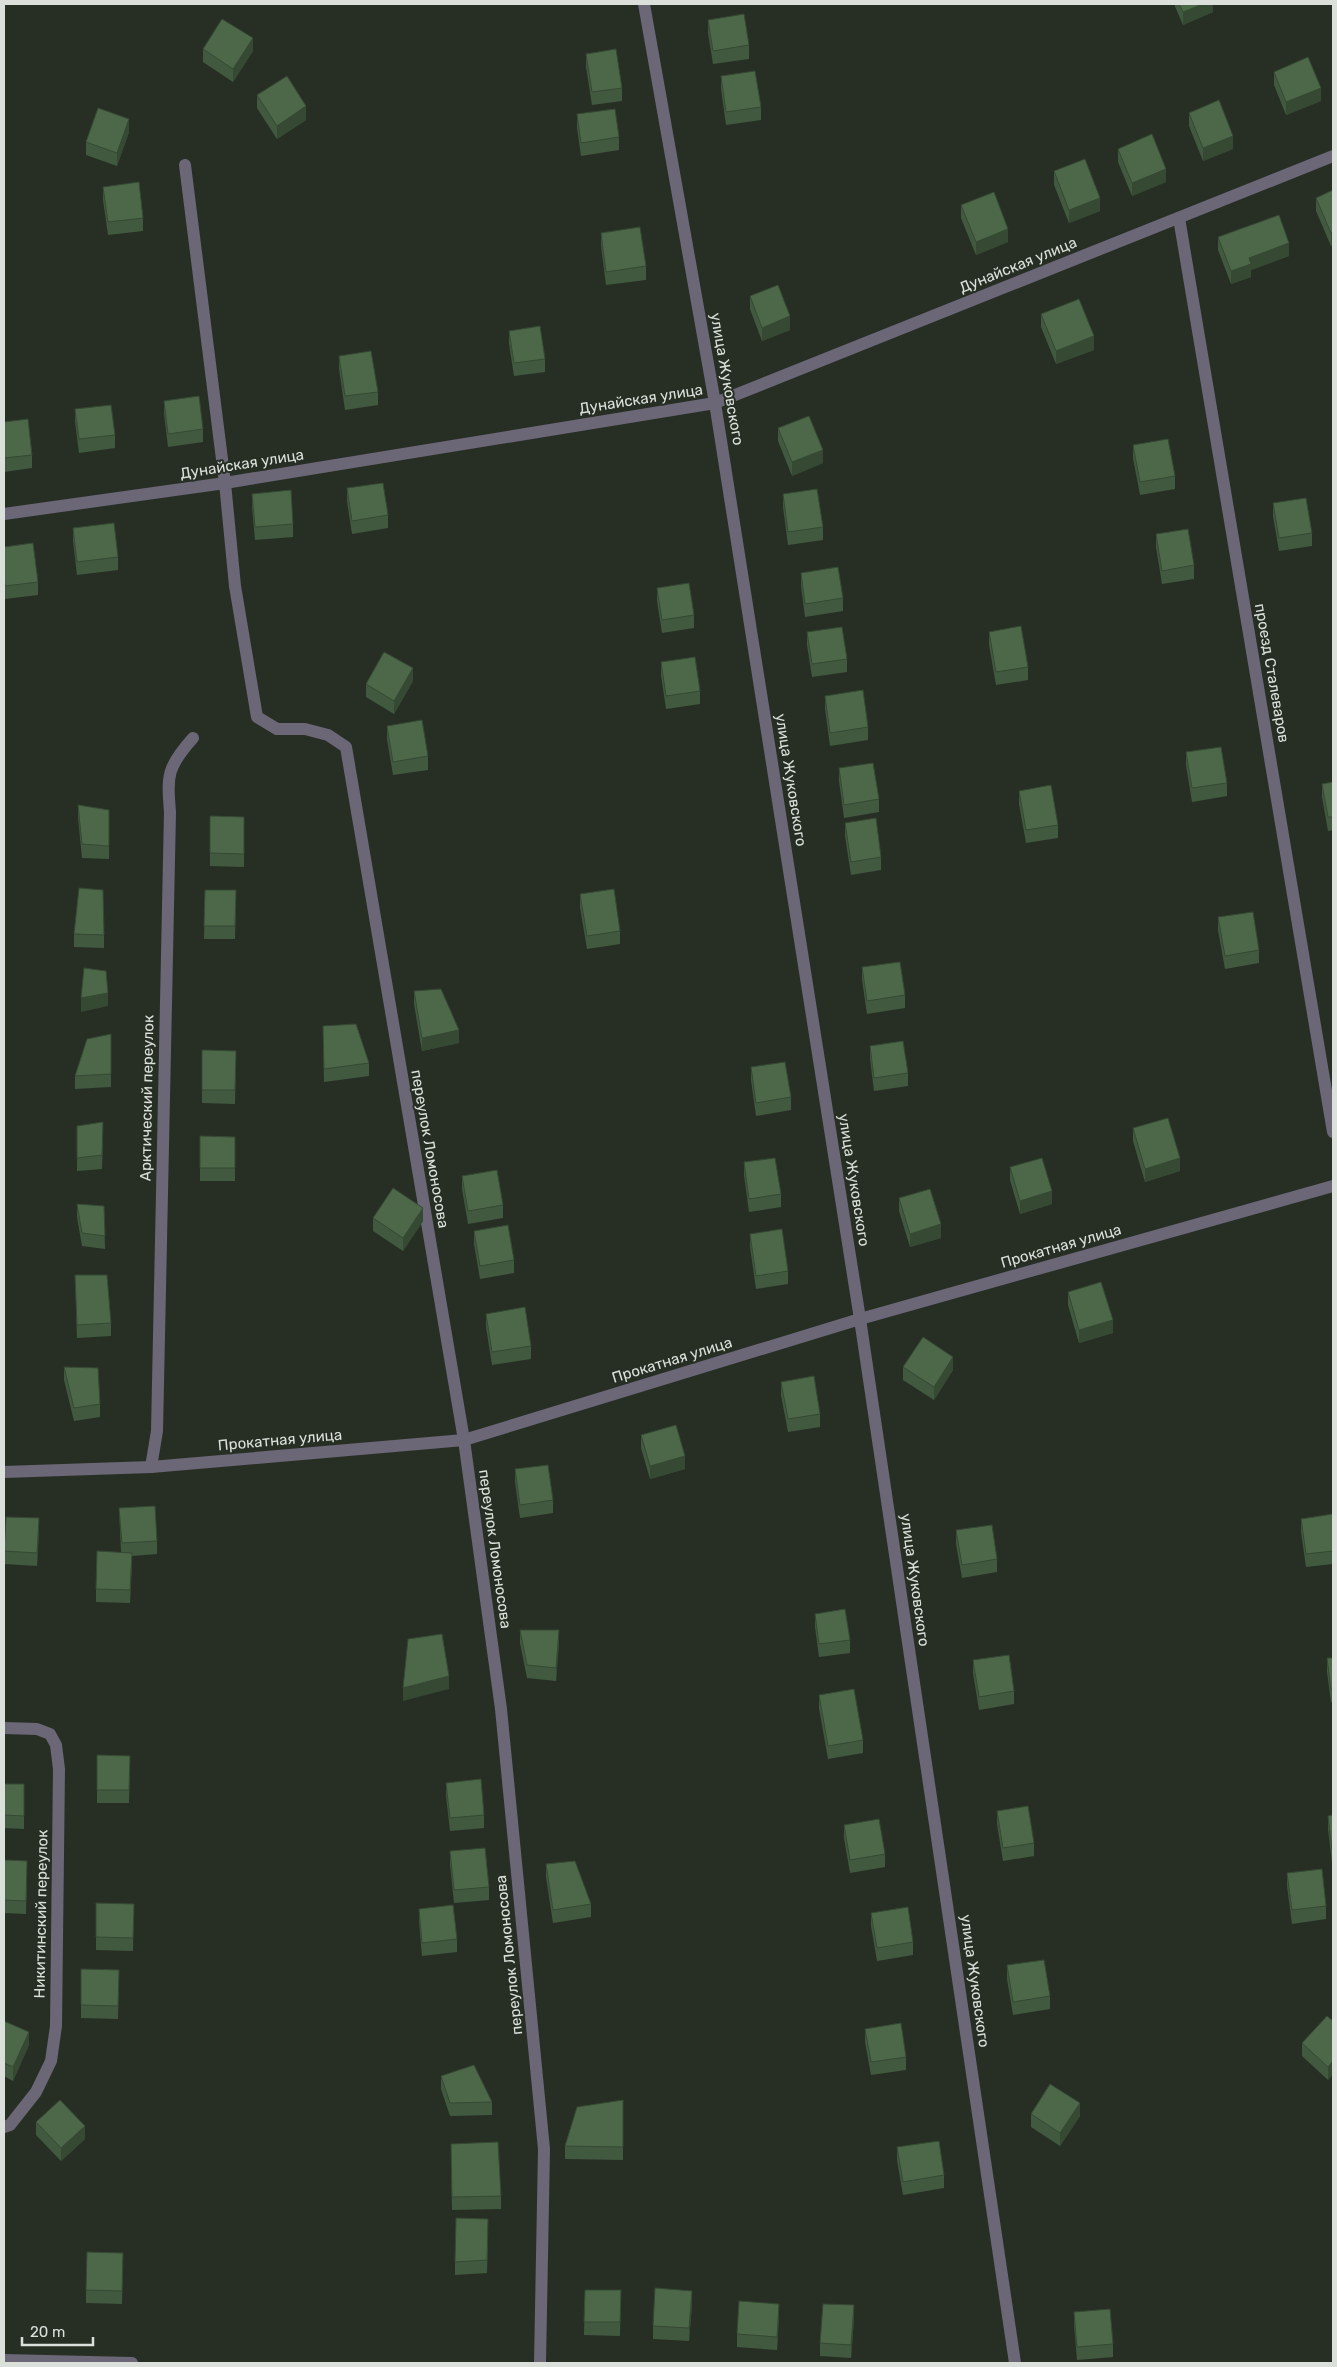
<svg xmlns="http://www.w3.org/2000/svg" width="1337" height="2367" viewBox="0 0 1337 2367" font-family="Rubik,sans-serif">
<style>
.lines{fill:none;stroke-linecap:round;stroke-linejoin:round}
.street{stroke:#6b6777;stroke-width:12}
.wall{fill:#41593f}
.shaded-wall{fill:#354933}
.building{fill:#4c6849;stroke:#354933}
.labels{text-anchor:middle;stroke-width:4;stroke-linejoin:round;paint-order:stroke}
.street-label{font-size:15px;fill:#dbe1da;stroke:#272f25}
</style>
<rect width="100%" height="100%" fill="#272f25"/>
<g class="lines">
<g class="street">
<path d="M644 4 715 403 860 1319 1015 2363"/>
<path d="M185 165 225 483 235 586 257 717 277 729H305L328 735 346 747 464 1440 501 1709 544 2149 540 2363"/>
<path d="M1179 218 1333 1132"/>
<path d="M4 514 225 483 715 403 1333 156"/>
<path d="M151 1467 157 1431 170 812C167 775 167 767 193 738"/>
<path d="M4 1472 151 1467 464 1440 860 1319 1333 1186"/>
<path d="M4 1728 37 1729 50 1734 56 1745 59 1769 56 2026 51 2061 36 2092 10 2125 4 2127"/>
<path d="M4 2360 132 2363"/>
</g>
</g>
<g class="wall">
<path d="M1174 4H1213V12L1183 25Z"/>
<path d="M708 20 749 45V59L713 64 708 33Z"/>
<path d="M203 49 253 51 233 82 203 62Z"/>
<path d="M586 54 622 88V101L592 105 586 67Z"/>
<path d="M1274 72 1321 101 1286 115 1274 85Z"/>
<path d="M721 76 761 107V120L726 125 721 89Z"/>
<path d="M257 95 306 120 277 139 257 108Z"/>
<path d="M1189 113 1233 149 1203 161 1189 126Z"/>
<path d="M577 114 619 137V150L581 156 577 128Z"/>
<path d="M129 132 117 166 86 155V142Z"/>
<path d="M1118 149 1166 182 1132 196 1118 162Z"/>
<path d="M1054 171 1100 211 1069 223 1054 185Z"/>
<path d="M103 187 143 218V231L108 235 103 200Z"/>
<path d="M1333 190V245L1331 246 1316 211V198Z"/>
<path d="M961 205 1008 242 976 255 961 218Z"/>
<path d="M601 233 646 266V280L606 285 601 246Z"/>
<path d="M1218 237 1289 256 1251 270V277L1231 284 1218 250Z"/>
<path d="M750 296 790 330 762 341 750 309Z"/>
<path d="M1041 314 1094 350 1056 364 1041 327Z"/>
<path d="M509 331 545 359V372L514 376 509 344Z"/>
<path d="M339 356 378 392V405L345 410 339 369Z"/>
<path d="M164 401 203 429V442L168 447 164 414Z"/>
<path d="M75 409 115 435V448L79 453 75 422Z"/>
<path d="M4 422 32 455V468L4 472Z"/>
<path d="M778 428 823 463 792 476 778 441Z"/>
<path d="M1133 445 1175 476V489L1140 495 1133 458Z"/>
<path d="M347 488 388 515V528L352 534 347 501Z"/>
<path d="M252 494 293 524V537L255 540 252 507Z"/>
<path d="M783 494 823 527V540L788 545 783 507Z"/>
<path d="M1273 503 1312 533V546L1279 551 1273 516Z"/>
<path d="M73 528 118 557V570L77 575 73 541Z"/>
<path d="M1156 534 1194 565V579L1162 584 1156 547Z"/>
<path d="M4 547 38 582V595L5 599 4 590Z"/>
<path d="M801 573 843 598V611L805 617 801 586Z"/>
<path d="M657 588 694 615V628L662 633 657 601Z"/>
<path d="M807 632 847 659V672L812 677 807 645Z"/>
<path d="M989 632 1028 667V680L996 685 989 645Z"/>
<path d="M661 662 700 691V704L666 709 661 675Z"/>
<path d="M413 681 394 714 366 697V684Z"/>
<path d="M825 696 868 727V740L830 746 825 709Z"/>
<path d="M387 726 428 756V770L393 775 387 739Z"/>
<path d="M1186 752 1227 783V796L1192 802 1186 765Z"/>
<path d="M839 768 879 799V812L844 818 839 781Z"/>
<path d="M1333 782V830L1328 831 1322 797V784Z"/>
<path d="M1019 791 1058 825V838L1026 843 1019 804Z"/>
<path d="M78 805 109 810V859L82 858 78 818Z"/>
<path d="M210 816 244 817V867L210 866Z"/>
<path d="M845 823 881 857V870L851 875 845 836Z"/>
<path d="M205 890H236L235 939H204Z"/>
<path d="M580 894 620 931V944L587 949 580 907Z"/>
<path d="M1218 917 1259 950V963L1225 969 1218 930Z"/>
<path d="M74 934 104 935V948L74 947Z"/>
<path d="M862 967 905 995V1008L867 1014 862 980Z"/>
<path d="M414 991 459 1043 422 1051 414 1004Z"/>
<path d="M323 1026 369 1063V1076L324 1082Z"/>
<path d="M111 1034V1087L75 1089V1076Z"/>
<path d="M870 1046 908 1073V1086L874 1091 870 1059Z"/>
<path d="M202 1050 236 1051 235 1104 202 1103Z"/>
<path d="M751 1067 791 1097V1110L756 1116 751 1080Z"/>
<path d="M77 1126 103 1135 102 1169 77 1171Z"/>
<path d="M1133 1128 1180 1171 1145 1182 1133 1141Z"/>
<path d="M200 1136 235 1137V1181H200Z"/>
<path d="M744 1162 781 1194V1207L749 1212 744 1175Z"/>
<path d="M1010 1167 1052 1204 1020 1214 1010 1180Z"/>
<path d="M462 1176 503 1205V1218L468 1224 462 1189Z"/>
<path d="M899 1198 941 1238 910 1247 899 1211Z"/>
<path d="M77 1204 104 1206 105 1249 82 1246 77 1217Z"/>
<path d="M373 1218 423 1221 403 1251 373 1231Z"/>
<path d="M474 1231 514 1260V1273L480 1279 474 1244Z"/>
<path d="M750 1234 788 1271V1284L756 1289 750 1247Z"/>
<path d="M75 1275 111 1323V1336L77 1338Z"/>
<path d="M1068 1292 1113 1333 1079 1343 1068 1305Z"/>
<path d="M486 1314 531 1346V1359L492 1365 486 1327Z"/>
<path d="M64 1367 100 1404V1417L74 1421 64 1380Z"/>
<path d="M903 1367 953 1370 934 1400 903 1380Z"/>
<path d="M781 1382 820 1414V1427L788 1432 781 1395Z"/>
<path d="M641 1435 685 1469 650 1479 641 1448Z"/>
<path d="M515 1469 553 1500V1513L520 1518 515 1482Z"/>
<path d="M119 1508 157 1541V1554L132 1556 130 1603 96 1602V1589L121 1552Z"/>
<path d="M1333 1514V1564L1306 1567 1301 1532V1519Z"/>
<path d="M956 1530 997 1559V1572L962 1578 956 1544Z"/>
<path d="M39 1531 37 1566 4 1564V1551Z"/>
<path d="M815 1614 850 1640V1653L819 1657 815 1627Z"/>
<path d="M520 1630 559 1643 556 1681 527 1678 520 1643Z"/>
<path d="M1327 1658H1333V1702H1331L1327 1672Z"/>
<path d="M973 1660 1014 1691V1704L979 1710 973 1673Z"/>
<path d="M819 1695 863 1740V1753L828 1759 819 1708Z"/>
<path d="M97 1755 130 1756 129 1803H97Z"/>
<path d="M446 1783 484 1815V1828L450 1831 446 1796Z"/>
<path d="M4 1784H24V1829L4 1828Z"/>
<path d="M997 1811 1034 1843V1856L1003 1861 997 1824Z"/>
<path d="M1333 1815V1863H1332L1328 1829V1816Z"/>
<path d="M844 1825 885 1854V1867L850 1873 844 1838Z"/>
<path d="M450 1851 489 1887V1900L454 1903 450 1865Z"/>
<path d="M4 1860 27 1861 26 1914 4 1913Z"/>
<path d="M546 1864 591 1904V1917L553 1923 546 1877Z"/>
<path d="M1287 1873 1326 1906V1919L1292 1924 1287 1886Z"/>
<path d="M134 1904 133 1951 96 1950V1937Z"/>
<path d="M419 1909 457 1939V1952L422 1956 419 1922Z"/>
<path d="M871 1913 913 1942V1955L877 1961 871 1926Z"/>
<path d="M1007 1965 1050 1996V2009L1013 2015 1007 1979Z"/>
<path d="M81 1969 119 1970 118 2019 81 2018Z"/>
<path d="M4 2021 29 2045 13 2081 4 2076Z"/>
<path d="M1333 2021V2074L1328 2080 1302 2056V2043Z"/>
<path d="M865 2029 906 2057V2070L871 2075 865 2042Z"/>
<path d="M441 2076 492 2102V2115L450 2116 441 2089Z"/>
<path d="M623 2100V2160L565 2159V2146Z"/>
<path d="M1031 2114 1080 2116 1060 2146 1031 2127Z"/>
<path d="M36 2122 85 2139 61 2161 36 2135Z"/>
<path d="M897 2147 944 2175V2188L903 2195 897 2160Z"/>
<path d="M451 2157 501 2196V2209L452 2210Z"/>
<path d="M488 2232 487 2273 455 2275V2262Z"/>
<path d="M123 2266 122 2304 86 2303V2290Z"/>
<path d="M585 2290H621L620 2336 584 2335Z"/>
<path d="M692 2304 689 2341 653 2339V2326Z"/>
<path d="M1074 2312 1113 2344V2357L1077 2360 1074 2325Z"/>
<path d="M779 2317 777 2350 737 2347V2334Z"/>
<path d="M854 2319 851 2358 820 2356V2343Z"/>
</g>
<g class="shaded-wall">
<path d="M1203 4H1213V12L1183 25V12Z"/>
<path d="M253 38V51L233 82V69Z"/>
<path d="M1321 88V101L1286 115V102Z"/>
<path d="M306 106V120L277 139V126Z"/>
<path d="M129 119V132L117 166V153Z"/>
<path d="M1233 136V149L1203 161V148Z"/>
<path d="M1166 169V182L1132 196V183Z"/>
<path d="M1100 198V211L1069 223V210Z"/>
<path d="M1008 229V242L976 255V242Z"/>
<path d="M1333 232V245L1331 246V233Z"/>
<path d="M1289 243V256L1251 270V277L1231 284V271L1249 258Z"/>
<path d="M790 316V330L762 341V328Z"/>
<path d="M1094 336V350L1056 364V351Z"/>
<path d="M823 450V463L792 476V462Z"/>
<path d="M413 668V681L394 714V701Z"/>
<path d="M108 993V1006L81 1012V998Z"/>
<path d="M459 1030V1043L422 1051V1038Z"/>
<path d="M1180 1158V1171L1145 1182V1169Z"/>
<path d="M1052 1191V1204L1020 1214V1201Z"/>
<path d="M423 1208V1221L403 1251V1238Z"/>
<path d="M941 1224V1238L910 1247V1234Z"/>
<path d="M1113 1320V1333L1079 1343V1330Z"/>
<path d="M953 1357V1370L934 1400V1387Z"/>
<path d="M685 1456V1469L650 1479V1466Z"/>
<path d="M39 1518V1531L37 1566V1553Z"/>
<path d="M132 1553V1566L130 1603V1590Z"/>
<path d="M559 1630V1643L556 1681V1668Z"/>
<path d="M449 1676V1689L403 1701V1688Z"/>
<path d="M29 2032V2045L13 2081V2067Z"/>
<path d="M1333 2061V2074L1328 2080V2067Z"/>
<path d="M1080 2103V2116L1060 2146V2133Z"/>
<path d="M85 2126V2139L61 2161V2148Z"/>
<path d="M692 2291V2304L689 2341V2328Z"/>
<path d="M779 2304V2317L777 2350V2337Z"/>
<path d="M854 2305V2319L851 2358V2345Z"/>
</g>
<g class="building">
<path d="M1179 4H1203L1183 12Z"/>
<path d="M744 14 749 45 713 51 708 20Z"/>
<path d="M222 19 253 38 233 69 203 49Z"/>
<path d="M616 49 622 88 592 92 586 54Z"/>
<path d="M1308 57 1321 88 1286 102 1274 72Z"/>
<path d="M755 71 761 107 726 112 721 76Z"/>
<path d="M287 76 306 106 277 126 257 95Z"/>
<path d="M1219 100 1233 136 1203 148 1189 113Z"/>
<path d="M98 108 129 119 117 153 86 142Z"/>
<path d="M615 109 619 137 581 143 577 114Z"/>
<path d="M1152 134 1166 169 1132 183 1118 149Z"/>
<path d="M1085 159 1100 198 1069 210 1054 171Z"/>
<path d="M139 182 143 218 108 222 103 187Z"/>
<path d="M1333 190V232L1331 233 1316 198Z"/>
<path d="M994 192 1008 229 976 242 961 205Z"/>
<path d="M1279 215 1289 243 1249 258 1251 264 1231 271 1218 237Z"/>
<path d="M640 227 646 266 606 272 601 233Z"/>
<path d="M778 285 790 316 762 328 750 296Z"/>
<path d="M1079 299 1094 336 1056 351 1041 314Z"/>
<path d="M540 326 545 359 514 363 509 331Z"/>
<path d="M371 351 378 392 345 396 339 356Z"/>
<path d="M199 396 203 429 168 434 164 401Z"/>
<path d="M111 405 115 435 79 439 75 409Z"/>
<path d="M809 416 823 450 792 462 778 428Z"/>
<path d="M28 419 32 455 4 458V422Z"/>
<path d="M1168 439 1175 476 1140 482 1133 445Z"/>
<path d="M383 483 388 515 352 521 347 488Z"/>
<path d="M817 489 823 527 788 532 783 494Z"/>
<path d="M291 490 293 524 255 527 252 494Z"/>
<path d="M1306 498 1312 533 1279 538 1273 503Z"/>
<path d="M114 523 118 557 77 562 73 528Z"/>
<path d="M1188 529 1194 565 1162 571 1156 534Z"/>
<path d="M33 543 38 582 5 586 4 577V547Z"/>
<path d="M838 567 843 598 805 604 801 573Z"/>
<path d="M689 583 694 615 662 620 657 588Z"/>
<path d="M1021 626 1028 667 996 672 989 632Z"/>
<path d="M842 627 847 659 812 664 807 632Z"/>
<path d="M384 652 413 668 394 701 366 684Z"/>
<path d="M695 657 700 691 666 696 661 662Z"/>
<path d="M863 690 868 727 830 733 825 696Z"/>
<path d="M422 720 428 756 393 762 387 726Z"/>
<path d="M1221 747 1227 783 1192 788 1186 752Z"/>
<path d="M873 763 879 799 844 805 839 768Z"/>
<path d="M1333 782V817H1328L1322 784Z"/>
<path d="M1051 785 1058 825 1026 830 1019 791Z"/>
<path d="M78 805 109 810V846L82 844Z"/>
<path d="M210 816 244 817V854L210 853Z"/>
<path d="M876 818 881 857 851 862 845 823Z"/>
<path d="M79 888 103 890 104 935 74 934Z"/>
<path d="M614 889 620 931 587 936 580 894Z"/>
<path d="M205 890H236L235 926H204Z"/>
<path d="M1253 912 1259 950 1225 956 1218 917Z"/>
<path d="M900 962 905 995 867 1001 862 967Z"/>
<path d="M84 968 106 971 108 993 81 998Z"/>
<path d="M441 989 459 1030 422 1038 414 991Z"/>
<path d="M356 1024 369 1063 324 1069 323 1026Z"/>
<path d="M111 1034V1074L75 1076 87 1039Z"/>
<path d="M903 1041 908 1073 874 1078 870 1046Z"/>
<path d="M202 1050 236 1051 235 1090H202Z"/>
<path d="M785 1062 791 1097 756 1103 751 1067Z"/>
<path d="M1168 1118 1180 1158 1145 1169 1133 1128Z"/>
<path d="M103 1122 102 1155 77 1158V1126Z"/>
<path d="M200 1136 235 1137V1168H200Z"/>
<path d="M775 1158 781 1194 749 1199 744 1162Z"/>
<path d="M1042 1158 1052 1191 1020 1201 1010 1167Z"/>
<path d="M497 1170 503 1205 468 1211 462 1176Z"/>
<path d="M393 1188 423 1208 403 1238 373 1218Z"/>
<path d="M930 1189 941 1224 910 1234 899 1198Z"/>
<path d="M77 1204 104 1206 105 1236 82 1233Z"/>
<path d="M508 1225 514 1260 480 1266 474 1231Z"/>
<path d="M782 1229 788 1271 756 1276 750 1234Z"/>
<path d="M75 1275H107L111 1323 77 1325Z"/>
<path d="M1101 1282 1113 1320 1079 1330 1068 1292Z"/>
<path d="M525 1307 531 1346 492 1352 486 1314Z"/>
<path d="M923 1337 953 1357 934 1387 903 1367Z"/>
<path d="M64 1367 98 1368 100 1404 74 1408Z"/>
<path d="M814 1376 820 1414 788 1419 781 1382Z"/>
<path d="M676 1425 685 1456 650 1466 641 1435Z"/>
<path d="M548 1465 553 1500 520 1505 515 1469Z"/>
<path d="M155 1506 157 1541 122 1543 119 1508Z"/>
<path d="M1333 1514V1551L1306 1554 1301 1519Z"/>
<path d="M6 1517 39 1518 37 1553 4 1551Z"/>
<path d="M992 1525 997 1559 962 1565 956 1530Z"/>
<path d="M97 1551 132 1553 130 1590 96 1589Z"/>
<path d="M845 1609 850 1640 819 1644 815 1614Z"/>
<path d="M520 1630H559L556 1668 527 1665Z"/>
<path d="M442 1634 449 1676 403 1688 408 1639Z"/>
<path d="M1009 1655 1014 1691 979 1697 973 1660Z"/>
<path d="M1327 1658H1333V1689H1331Z"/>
<path d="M854 1689 863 1740 828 1746 819 1695Z"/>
<path d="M97 1755 130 1756 129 1790H97Z"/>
<path d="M481 1779 484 1815 450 1818 446 1783Z"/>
<path d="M4 1784H24V1816L4 1815Z"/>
<path d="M1028 1806 1034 1843 1003 1848 997 1811Z"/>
<path d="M1333 1815V1850H1332L1328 1816Z"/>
<path d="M879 1819 885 1854 850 1860 844 1825Z"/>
<path d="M485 1848 489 1887 454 1890 450 1851Z"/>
<path d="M4 1860 27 1861 26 1901 4 1900Z"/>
<path d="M575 1861 591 1904 553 1910 546 1864Z"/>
<path d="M1322 1869 1326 1906 1292 1910 1287 1873Z"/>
<path d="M96 1903 134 1904 133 1938 96 1937Z"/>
<path d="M453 1905 457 1939 422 1943 419 1909Z"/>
<path d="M908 1907 913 1942 877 1948 871 1913Z"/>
<path d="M1044 1960 1050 1996 1013 2002 1007 1965Z"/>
<path d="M81 1969 119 1970 118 2006 81 2005Z"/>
<path d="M1327 2016 1333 2021V2061L1328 2067 1302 2043Z"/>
<path d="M4 2021 29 2032 13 2067 4 2063Z"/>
<path d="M901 2023 906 2057 871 2062 865 2029Z"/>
<path d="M474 2065 492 2102 450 2103 441 2076Z"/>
<path d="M1050 2084 1080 2103 1060 2133 1031 2114Z"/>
<path d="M60 2100 85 2126 61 2148 36 2122Z"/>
<path d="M623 2100V2147L565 2146 577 2107Z"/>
<path d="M939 2141 944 2175 903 2182 897 2147Z"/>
<path d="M498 2142 501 2196 452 2197 451 2144Z"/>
<path d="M456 2218 488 2219 487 2260 455 2262Z"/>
<path d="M87 2252 123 2253 122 2291 86 2290Z"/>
<path d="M655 2288 692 2291 689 2328 653 2326Z"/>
<path d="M585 2290H621L620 2322H584Z"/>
<path d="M739 2301 779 2304 777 2337 737 2334Z"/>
<path d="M823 2304 854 2305 851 2345 820 2343Z"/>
<path d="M1110 2309 1113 2344 1077 2347 1074 2312Z"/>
</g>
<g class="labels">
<g class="street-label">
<text transform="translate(1018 265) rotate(-22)" y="5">Дунайская улица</text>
<text transform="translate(727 379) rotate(80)" y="5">улица Жуковского</text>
<text transform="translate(641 399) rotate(-9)" y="5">Дунайская улица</text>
<text transform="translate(242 464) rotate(-9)" y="5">Дунайская улица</text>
<text transform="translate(1272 673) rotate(80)" y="5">проезд Сталеваров</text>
<text transform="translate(791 780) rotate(81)" y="5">улица Жуковского</text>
<text transform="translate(147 1098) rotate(-89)" y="5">Арктический переулок</text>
<text transform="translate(430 1149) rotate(80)" y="5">переулок Ломоносова</text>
<text transform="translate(854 1180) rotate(81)" y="5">улица Жуковского</text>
<text transform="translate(1061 1246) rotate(-16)" y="5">Прокатная улица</text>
<text transform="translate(672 1360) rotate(-17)" y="5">Прокатная улица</text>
<text transform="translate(280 1440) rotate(-5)" y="5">Прокатная улица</text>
<text transform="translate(495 1549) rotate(82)" y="5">переулок Ломоносова</text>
<text transform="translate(915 1580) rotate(82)" y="5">улица Жуковского</text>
<text transform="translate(41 1914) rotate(-89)" y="5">Никитинский переулок</text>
<text transform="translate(509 1955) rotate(-96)" y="5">переулок Ломоносова</text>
<text transform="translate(975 1981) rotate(82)" y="5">улица Жуковского</text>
</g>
</g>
<rect width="1337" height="2367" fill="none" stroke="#dbe1da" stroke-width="10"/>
<path d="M22 2337v8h71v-8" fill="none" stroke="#dbe1da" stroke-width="2.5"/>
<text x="30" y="2337" font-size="15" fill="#dbe1da" stroke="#272f25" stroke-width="4" paint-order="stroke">20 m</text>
</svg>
